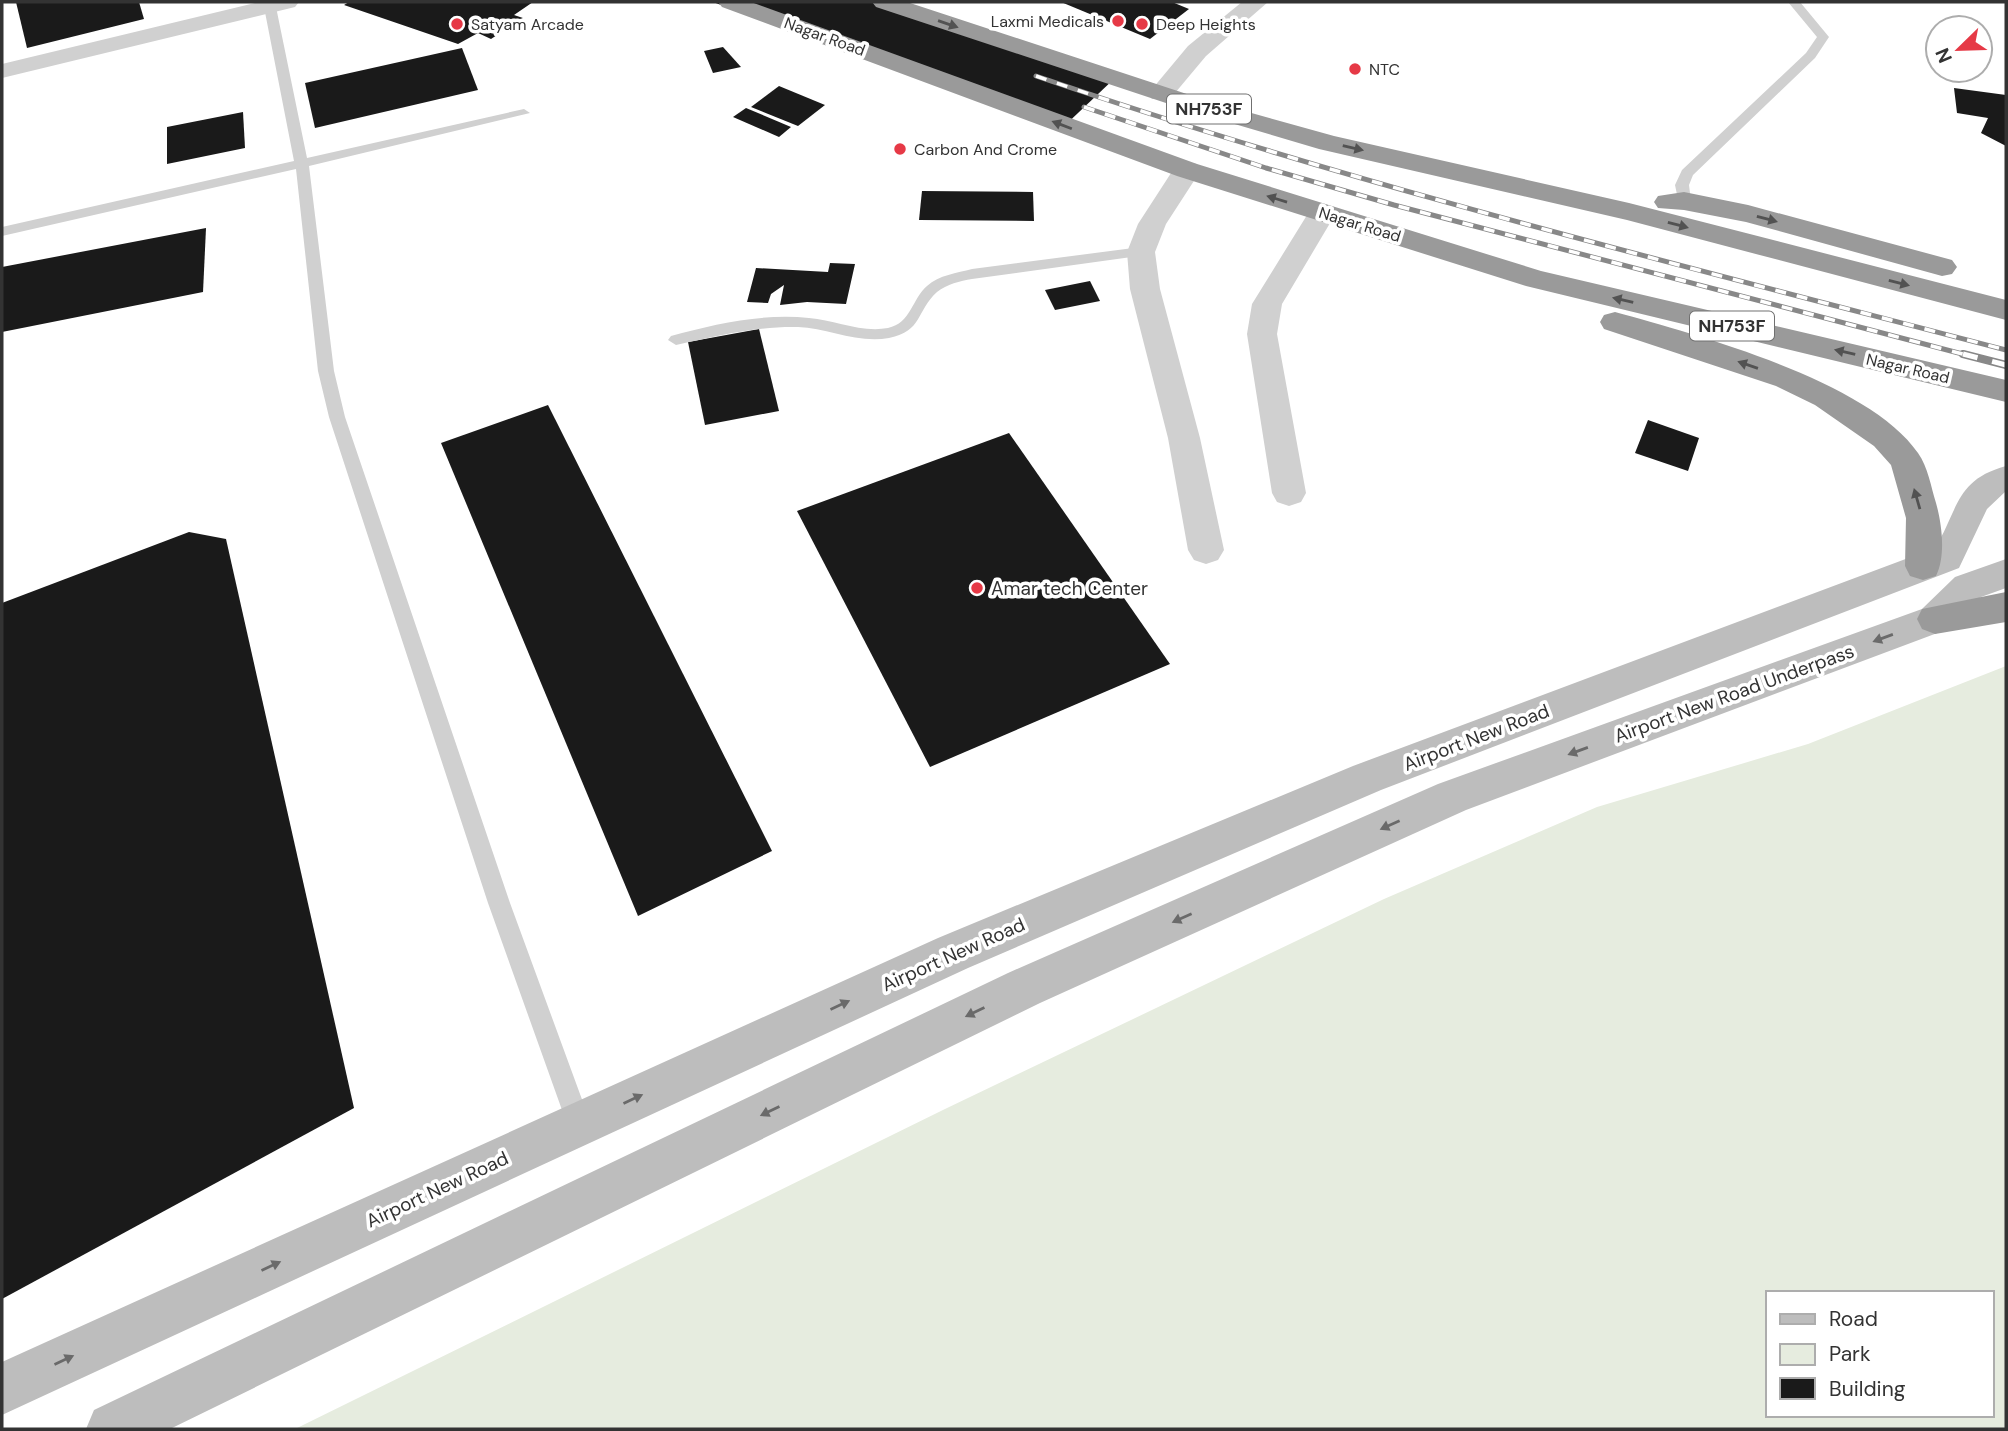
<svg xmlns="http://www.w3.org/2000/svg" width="2008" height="1431" viewBox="0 0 2008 1431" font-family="'DM Sans',sans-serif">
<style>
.green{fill:#e6ecdf;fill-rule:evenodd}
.building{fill:#1a1a1a}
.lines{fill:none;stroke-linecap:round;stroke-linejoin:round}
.lane{fill:#d0d0d0;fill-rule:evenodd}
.street{fill:#d0d0d0;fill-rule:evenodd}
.secondary{fill:#bdbdbd;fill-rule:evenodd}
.highway{fill:#9a9a9a;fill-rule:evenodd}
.rail-far1-casing{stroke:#888;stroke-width:5}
.rail-casing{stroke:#888;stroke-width:8}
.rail-far1{stroke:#fff;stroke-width:3.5;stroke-dasharray:11;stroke-linecap:butt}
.rail{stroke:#fff;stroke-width:5;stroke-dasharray:15;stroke-linecap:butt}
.oneway{fill:#525252}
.oneway2{fill:#6a6a6a}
.poi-dot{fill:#e63946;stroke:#fff;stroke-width:2.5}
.labels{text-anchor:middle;stroke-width:7;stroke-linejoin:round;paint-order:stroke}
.far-poi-label{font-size:16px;fill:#333;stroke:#fff;text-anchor:start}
.far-street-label{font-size:16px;fill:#333;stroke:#fff}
.shield{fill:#fff;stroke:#707070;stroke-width:2}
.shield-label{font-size:18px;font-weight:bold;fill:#333}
.poi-label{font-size:19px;fill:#333;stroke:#fff;text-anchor:start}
.street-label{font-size:19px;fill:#333;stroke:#fff}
</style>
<rect width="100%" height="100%" fill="#fff"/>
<path class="green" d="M2006 666V1429H295L945 1109 1384 899 1597 807 1808 744ZM1768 1293H1992V1415H1768Z"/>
<g class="building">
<path d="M16 2H139L144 19 27 48Z"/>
<path d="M349 2H533L514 15 523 18 491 39 478 33 458 44 344 5Z"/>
<path d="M713 2H902L1116 77 1059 131Z"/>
<path d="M1061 2H1172L1189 9 1150 39Z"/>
<path d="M723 47 741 67 713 73 704 51Z"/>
<path d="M462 48 478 90 315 128 305 83Z"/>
<path d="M779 86 825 105 798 126 751 107Z"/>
<path d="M1954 88 2006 95V146L1981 133 1988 118 1957 113Z"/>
<path d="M746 108 791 127 779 137 733 117Z"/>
<path d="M243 112 245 148 167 164V127Z"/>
<path d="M922 191 1033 192 1034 221 919 220Z"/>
<path d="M206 228 203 292 2 332V267Z"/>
<path d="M830 263 855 264 846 304 807 302 780 305 784 285 771 294 768 303 747 302 756 268 828 272Z"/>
<path d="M1090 281 1100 301 1055 310 1045 290Z"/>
<path d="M759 329 779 411 705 425 688 342Z"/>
<path d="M548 405 772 851 638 916 441 443Z"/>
<path d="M1648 420 1699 438 1688 471 1635 453Z"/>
<path d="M1009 433 1170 664 930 767 797 511Z"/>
<path d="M189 532 226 539 354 1108 2 1299V603Z"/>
</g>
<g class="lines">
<g class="lane">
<path d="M1788 2H1800L1829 37 1815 58 1693 175 1689 185 1691 201 1684 205 1679 204 1675 185 1682 170 1806 53 1817 37Z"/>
<path d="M270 3 276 7 307 158 524 109 530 113 309 166 334 371 345 417 510 903 591 1124 587 1132 579 1136 571 1132 567 1124 488 903 329 417 318 371 296 169 2 236V227L294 161 264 7Z"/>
<path d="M1141 247 1148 252 1146 255 972 279C960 281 947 284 937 292 916 311 923 331 889 338 858 344 828 328 798 327 757 326 716 336 676 345L668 340 671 336C714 324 764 313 809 318 835 320 861 333 888 328 911 323 912 299 927 286 939 275 957 273 972 269Z"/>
</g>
<g class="street">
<path d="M259 2H299L295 7 2 78V64Z"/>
<path d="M1242 2H1268L1206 56 1170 99H1152L1148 94 1188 46Z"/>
<path d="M1187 162 1197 164 1201 170 1166 224 1155 252 1160 289 1200 438 1224 550 1218 560 1206 564 1194 560 1188 550 1168 438 1130 289 1127 252 1138 224 1173 170 1177 164Z"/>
<path d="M1322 204 1332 207 1336 213 1282 304 1277 334 1306 493 1301 502 1289 506 1277 502 1272 493 1247 334 1252 304 1312 207Z"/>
</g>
<g class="secondary">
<path d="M2006 466V491L1987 509 1959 568 1381 790 968 968 2 1415V1362L938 938 1353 766 1935 548C1959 509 1955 480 2006 466Z"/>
<path d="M2006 559V588L1981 597 1948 629 1466 810 1040 1003 170 1429H86L94 1410 1008 973 1438 784 1922 609 1955 577Z"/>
</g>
<g class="highway">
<path d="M718 2H751L1197 164 1541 271 2006 380V402L1526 286 1177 176 722 7Z"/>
<path d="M872 2H907L1205 100 1334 136 1629 203 2006 300V320L1627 220 1319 149 1187 110 876 7Z"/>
<path d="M1684 192 1748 205 1952 260 1957 267 1952 274 1942 276 1746 222 1684 210 1658 208 1654 202 1658 196Z"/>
<path d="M1615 312C1698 335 1869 381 1918 453 1928 467 1931 487 1936 503 1942 524 1946 556 1936 576L1923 580 1910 576 1905 566 1906 518 1891 465 1874 446 1815 405 1776 386 1604 329 1600 322 1604 315Z"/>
<path d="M2006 592V622L1935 634 1922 629 1917 619 1922 609Z"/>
</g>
<defs>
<g id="rail-far1">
<path d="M1036 76C1354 185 1680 265 2006 350"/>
<path d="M1084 107 1266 168 1394 205 1970 356"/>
</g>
<path id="rail" d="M1963 354 2006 365"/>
</defs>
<use href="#rail-far1" class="rail-far1-casing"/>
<use href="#rail" class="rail-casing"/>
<use href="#rail-far1" class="rail-far1"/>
<use href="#rail" class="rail"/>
</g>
<defs><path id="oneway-solid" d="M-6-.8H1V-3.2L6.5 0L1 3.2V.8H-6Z" transform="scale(1.75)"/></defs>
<g class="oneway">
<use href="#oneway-solid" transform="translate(948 24) rotate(19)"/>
<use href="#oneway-solid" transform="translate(1062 125) rotate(-159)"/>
<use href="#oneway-solid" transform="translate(1353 148) rotate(13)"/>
<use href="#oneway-solid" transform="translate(1277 199) rotate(-163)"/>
<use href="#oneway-solid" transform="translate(1767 219) rotate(15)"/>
<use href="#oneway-solid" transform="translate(1678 225) rotate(15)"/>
<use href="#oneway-solid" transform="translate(1899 283) rotate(14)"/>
<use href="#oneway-solid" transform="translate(1623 300) rotate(-167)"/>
<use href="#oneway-solid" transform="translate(1845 352) rotate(-167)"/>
<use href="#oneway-solid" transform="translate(1748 365) rotate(-161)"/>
<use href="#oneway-solid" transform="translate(1917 499) rotate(-106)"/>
</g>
<g class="oneway2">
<use href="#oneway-solid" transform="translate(1883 638) rotate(160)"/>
<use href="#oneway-solid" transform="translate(1578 751) rotate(160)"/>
<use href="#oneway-solid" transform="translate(1390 825) rotate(156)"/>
<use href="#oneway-solid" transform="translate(1182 918) rotate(156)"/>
<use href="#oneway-solid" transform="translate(840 1005) rotate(-25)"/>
<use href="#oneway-solid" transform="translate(975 1012) rotate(154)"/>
<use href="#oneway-solid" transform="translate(633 1099) rotate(-25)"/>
<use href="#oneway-solid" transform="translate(770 1111) rotate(154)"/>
<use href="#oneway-solid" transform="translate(271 1266) rotate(-25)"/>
<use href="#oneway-solid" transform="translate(64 1360) rotate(-25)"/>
</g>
<g class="poi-dot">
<circle cx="1118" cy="21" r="7"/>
<circle cx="457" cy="24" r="7"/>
<circle cx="1142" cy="24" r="7"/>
<circle cx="1355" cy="69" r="7"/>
<circle cx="900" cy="149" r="7"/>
<circle cx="977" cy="588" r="7"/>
</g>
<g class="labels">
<g class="far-poi-label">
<text x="1104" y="27" text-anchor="end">Laxmi Medicals</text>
<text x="471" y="30">Satyam Arcade</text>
<text x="1156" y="30">Deep Heights</text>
<text x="1369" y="75">NTC</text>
<text x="914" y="155">Carbon And Crome</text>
</g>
<g class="far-street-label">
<text transform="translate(825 36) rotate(20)" y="6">Nagar Road</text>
<text transform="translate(1360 224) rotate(17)" y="6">Nagar Road</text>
<text transform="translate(1908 368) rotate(13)" y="6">Nagar Road</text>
</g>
<g class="shield">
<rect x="1167" y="94.5" width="84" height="29" rx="5"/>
<rect x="1690" y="311.5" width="84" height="29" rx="5"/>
</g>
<g class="shield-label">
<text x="1209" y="115">NH753F</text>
<text x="1732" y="332">NH753F</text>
</g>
<g class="poi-label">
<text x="991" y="595">Amar tech Center</text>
</g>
<g class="street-label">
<text transform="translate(1734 693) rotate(-20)" y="7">Airport New Road Underpass</text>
<text transform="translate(1476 737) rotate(-21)" y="7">Airport New Road</text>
<text transform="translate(953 954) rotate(-24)" y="7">Airport New Road</text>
<text transform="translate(437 1189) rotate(-25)" y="7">Airport New Road</text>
</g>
</g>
<rect width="2008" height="1431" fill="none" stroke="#333333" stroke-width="7"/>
<rect x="1766" y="1291" width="228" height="126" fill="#ffffff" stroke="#adadad" stroke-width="2"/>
<rect x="1780" y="1314" width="35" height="10" fill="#bdbdbd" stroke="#adadad" stroke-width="2"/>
<text x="1829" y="1326" font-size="21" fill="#333333">Road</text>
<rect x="1780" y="1344" width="35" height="21" fill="#e6ecdf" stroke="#adadad" stroke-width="2"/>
<text x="1829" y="1361" font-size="21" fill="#333333">Park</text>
<rect x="1780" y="1378" width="35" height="21" fill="#1a1a1a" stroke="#adadad" stroke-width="2"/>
<text x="1829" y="1396" font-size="21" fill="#333333">Building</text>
<g transform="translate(1959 49) rotate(247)"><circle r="33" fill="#ffffff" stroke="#adadad" stroke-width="2"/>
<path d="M0-5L12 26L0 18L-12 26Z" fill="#e63946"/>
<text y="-10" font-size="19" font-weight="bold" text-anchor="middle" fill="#333333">N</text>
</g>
</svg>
